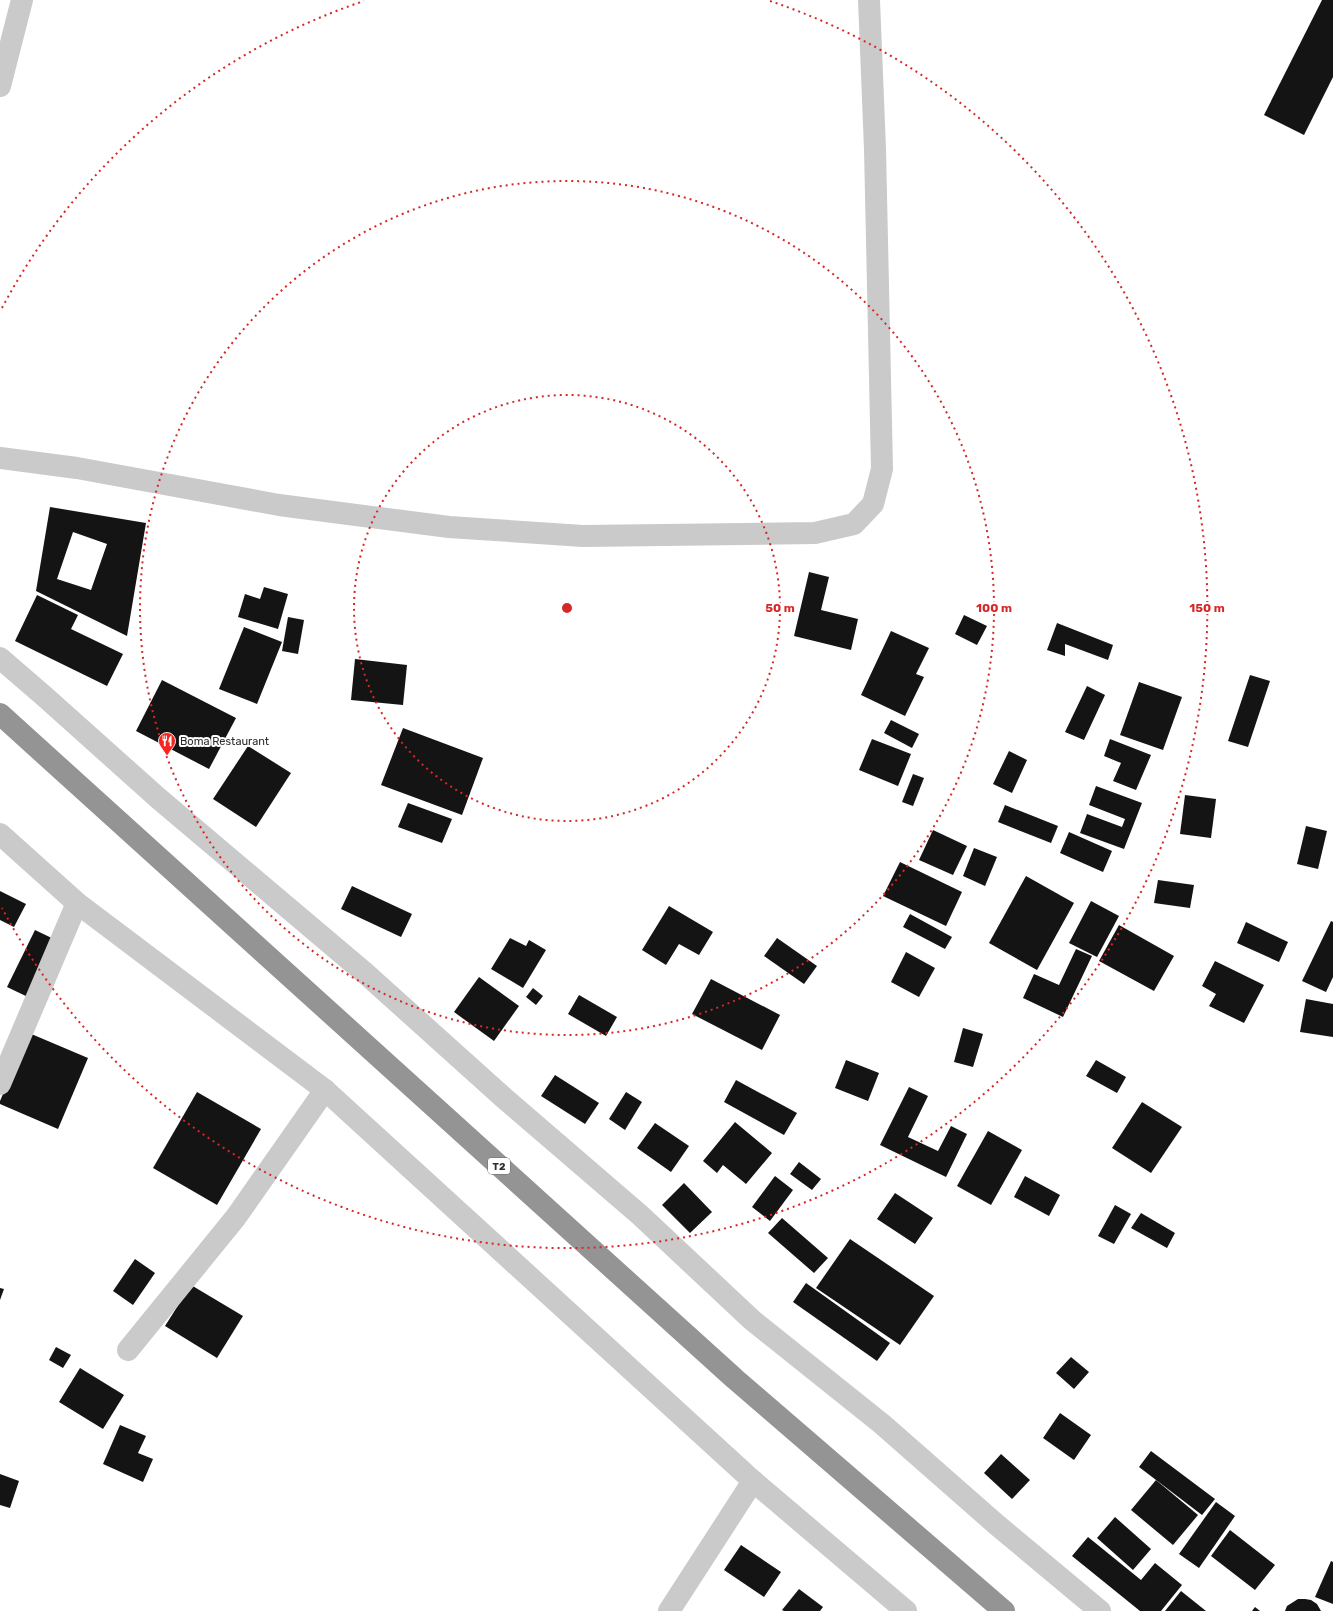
<svg xmlns="http://www.w3.org/2000/svg" width="1333" height="1611" viewBox="0 0 1333 1611" font-family="Rubik,sans-serif">
<style>
.building{fill:#141414;fill-rule:evenodd}
.lines{fill:none;stroke-linecap:round;stroke-linejoin:round}
.minor{stroke:#cacaca;stroke-width:22}
.highway{stroke:#949494;stroke-width:22}
.ring{fill:none;stroke:#d62828;stroke-width:2;stroke-dasharray:2 4}
.labels{text-anchor:middle;stroke-width:4;stroke-linejoin:round;paint-order:stroke}
.shield{fill:#fff;stroke:#6c6c6c;stroke-width:1}
.shield-label{font-size:10px;font-weight:bold;fill:#2d2d2d}
.poi-label{font-size:11px;fill:#2d2d2d;stroke:#fff;text-anchor:start}
.centre{fill:#d62828;stroke:#fff;stroke-width:2}
.ring-label{font-size:12px;text-anchor:middle;font-weight:bold;fill:#d62828;stroke:#fff;stroke-width:4;stroke-linejoin:round;paint-order:stroke}
</style>
<rect width="100%" height="100%" fill="#fff"/>
<g class="building">
<path d="M1322 0H1333V77L1304 135 1264 115Z"/>
<path d="M50 507 146 523 127 636 36 591ZM73 532 107 544 91 590 57 579Z"/>
<path d="M809 572 829 577 821 610 858 619 851 650 794 636Z"/>
<path d="M264 587 288 594 278 629 238 617 245 594 260 599Z"/>
<path d="M37 595 78 615 71 629 123 654 107 686 15 641Z"/>
<path d="M964 615 987 626 977 645 955 634Z"/>
<path d="M288 617 304 620 298 654 282 651Z"/>
<path d="M1057 623 1113 645 1108 660 1065 644V656L1047 650Z"/>
<path d="M244 627 282 642 257 704 219 689Z"/>
<path d="M891 631 929 648 916 674 924 677 905 716 861 695Z"/>
<path d="M355 659 407 665 403 705 351 700Z"/>
<path d="M1250 675 1270 681 1248 747 1228 741Z"/>
<path d="M162 680 236 718 209 769 136 731Z"/>
<path d="M1139 682 1182 697 1163 750 1120 735Z"/>
<path d="M1087 686 1105 695 1084 740 1065 732Z"/>
<path d="M891 720 919 734 912 748 884 733Z"/>
<path d="M403 728 483 758 462 815 381 785Z"/>
<path d="M872 739 911 754 898 786 859 770Z"/>
<path d="M1110 739 1151 755 1136 790 1113 781 1121 763 1104 756Z"/>
<path d="M248 746 291 773 256 827 213 799Z"/>
<path d="M1009 751 1027 760 1012 793 993 784Z"/>
<path d="M913 774 924 778 913 806 902 802Z"/>
<path d="M1096 786 1142 803 1124 849 1080 833 1087 814 1122 827 1125 819 1089 805Z"/>
<path d="M1185 795 1216 799 1211 838 1180 834Z"/>
<path d="M408 803 452 819 442 843 398 827Z"/>
<path d="M1005 805 1058 826 1051 843 998 822Z"/>
<path d="M1306 826 1327 831 1318 869 1297 864Z"/>
<path d="M933 830 967 846 953 875 919 860Z"/>
<path d="M1069 832 1112 851 1103 872 1060 853Z"/>
<path d="M974 848 997 857 985 886 963 876Z"/>
<path d="M900 862 962 892 946 926 883 896Z"/>
<path d="M1026 876 1074 903 1037 970 989 943Z"/>
<path d="M1158 880 1194 885 1190 908 1154 903Z"/>
<path d="M352 886 412 914 401 937 341 909Z"/>
<path d="M0 891 26 904 14 927 0 920Z"/>
<path d="M1091 901 1119 916 1097 957 1069 943Z"/>
<path d="M669 906 713 932 699 955 679 944 666 965 642 950Z"/>
<path d="M910 914 952 937 945 949 903 927Z"/>
<path d="M1331 921 1333 922V977L1326 992 1302 981Z"/>
<path d="M1246 922 1288 942 1279 962 1237 943Z"/>
<path d="M1119 925 1174 956 1154 991 1099 961Z"/>
<path d="M35 930 58 941 30 998 7 987Z"/>
<path d="M510 938 526 946 529 940 546 950 523 988 491 969Z"/>
<path d="M777 938 817 966 804 984 764 956Z"/>
<path d="M1076 949 1092 956 1063 1017 1023 998 1034 974 1059 985Z"/>
<path d="M906 952 935 968 919 997 891 982Z"/>
<path d="M1215 961 1264 985 1244 1023 1209 1006 1216 994 1202 986Z"/>
<path d="M479 977 519 1006 494 1041 454 1012Z"/>
<path d="M711 979 780 1015 762 1050 692 1014Z"/>
<path d="M533 988 543 996 536 1005 526 997Z"/>
<path d="M579 995 617 1017 606 1036 568 1014Z"/>
<path d="M1306 999 1333 1004V1037L1300 1032Z"/>
<path d="M963 1028 983 1034 973 1067 954 1062Z"/>
<path d="M29 1033 88 1058 58 1129 0 1104V1101Z"/>
<path d="M846 1060 879 1073 868 1101 835 1088Z"/>
<path d="M1096 1060 1126 1077 1117 1093 1086 1076Z"/>
<path d="M555 1075 599 1103 585 1124 541 1096Z"/>
<path d="M736 1080 797 1113 784 1135 724 1102Z"/>
<path d="M909 1087 928 1096 908 1137 938 1151 951 1126 967 1134 946 1177 880 1145Z"/>
<path d="M197 1092 261 1129 217 1205 153 1168Z"/>
<path d="M626 1092 642 1102 625 1130 609 1119Z"/>
<path d="M1142 1102 1182 1127 1151 1173 1112 1148Z"/>
<path d="M735 1122 772 1153 746 1184 723 1165 717 1173 703 1161Z"/>
<path d="M655 1123 689 1146 671 1172 637 1148Z"/>
<path d="M988 1131 1022 1150 991 1205 957 1186Z"/>
<path d="M799 1162 821 1179 812 1190 790 1174Z"/>
<path d="M775 1176 793 1190 770 1221 752 1207Z"/>
<path d="M1025 1176 1060 1195 1049 1216 1014 1197Z"/>
<path d="M684 1183 712 1212 690 1233 662 1205Z"/>
<path d="M895 1193 933 1218 915 1244 877 1219Z"/>
<path d="M1115 1205 1131 1214 1114 1244 1098 1236Z"/>
<path d="M1141 1213 1175 1233 1167 1248 1131 1228Z"/>
<path d="M782 1218 828 1258 814 1273 768 1233Z"/>
<path d="M850 1239 934 1296 900 1345 816 1288Z"/>
<path d="M135 1259 155 1273 133 1305 113 1291Z"/>
<path d="M806 1283 890 1343 877 1361 793 1302Z"/>
<path d="M191 1285 243 1316 217 1358 165 1326Z"/>
<path d="M0 1288 4 1289 0 1300Z"/>
<path d="M56 1347 71 1355 63 1368 49 1360Z"/>
<path d="M1071 1357 1089 1372 1074 1389 1056 1373Z"/>
<path d="M80 1368 124 1395 103 1429 59 1402Z"/>
<path d="M1060 1413 1091 1435 1074 1460 1043 1438Z"/>
<path d="M120 1425 146 1436 138 1453 153 1459 143 1482 103 1464Z"/>
<path d="M1151 1451 1215 1499 1202 1515 1139 1467Z"/>
<path d="M1001 1454 1030 1480 1012 1499 984 1473Z"/>
<path d="M0 1474 19 1481 10 1508 0 1505Z"/>
<path d="M1156 1480 1198 1515 1173 1545 1131 1510Z"/>
<path d="M1216 1502 1235 1516 1199 1568 1179 1554Z"/>
<path d="M1115 1517 1151 1549 1133 1570 1097 1538Z"/>
<path d="M1230 1530 1275 1565 1255 1590 1211 1556Z"/>
<path d="M1088 1537 1141 1580 1155 1563 1182 1585 1161 1611H1140L1072 1556Z"/>
<path d="M741 1545 781 1572 764 1597 724 1570Z"/>
<path d="M1331 1561 1333 1562V1604L1315 1597Z"/>
<path d="M799 1589 823 1607 820 1611H784L782 1610Z"/>
<path d="M1181 1591 1206 1611H1165Z"/>
<path d="M1298 1599H1305L1311 1600 1317 1604 1321 1611H1285L1287 1606Z"/>
<path d="M1255 1607 1260 1611H1252Z"/>
</g>
<g class="lines">
<g class="minor">
<path d="M0 86 22 0"/>
<path d="M0 458 77 468 279 505 449 527 583 536 815 533 854 524 873 504 882 469 875 149 869 0"/>
<path d="M0 658 44 696 158 798 365 973 504 1098 640 1215 752 1320 882 1424 997 1525 1100 1611"/>
<path d="M0 834 77 903 325 1090 753 1481 906 1611"/>
<path d="M0 1084 77 903"/>
<path d="M128 1350 236 1217 325 1090"/>
<path d="M669 1611 753 1481"/>
</g>
<path class="highway" d="M0 714 735 1379 1004 1611"/>
</g>
<g class="ring">
<circle cx="567" cy="608" r="213"/>
<circle cx="567" cy="608" r="427"/>
<path d="M2 308A640 640 0 0 1 364 1M770 1A640 640 0 1 1 2 908"/>
</g>
<defs>
<symbol id="restaurant-pin" viewBox="-11 -11 22 30"><path d="M0 17L-7.5 6A9.5 9.5 0 1 1 7.5 6Z" fill="#f6261e" stroke="#fff"/><path d="M-5-6h1v4h1v-4h1v4h1v-4h1v5L-1.5 .5V6h-2V.5L-5-1ZM5-6V6H3V1.5H1.5Q1.5-4 5-6Z" fill="#fff"/></symbol>
</defs>
<g fill-rule="evenodd">
<use href="#restaurant-pin" x="157" y="731" width="20" height="27"/>
</g>
<g class="labels">
<rect class="shield" x="488" y="1158" width="22" height="16" rx="3"/>
<g class="shield-label">
<text x="499" y="1170">T2</text>
</g>
<g class="poi-label">
<text x="180" y="745">Boma Restaurant</text>
</g>
</g>
<circle cx="567" cy="608" r="6" class="centre"/>
<g class="ring-label">
<text x="780" y="612">50 m</text>
<text x="994" y="612">100 m</text>
<text x="1207" y="612">150 m</text>
</g>
</svg>
